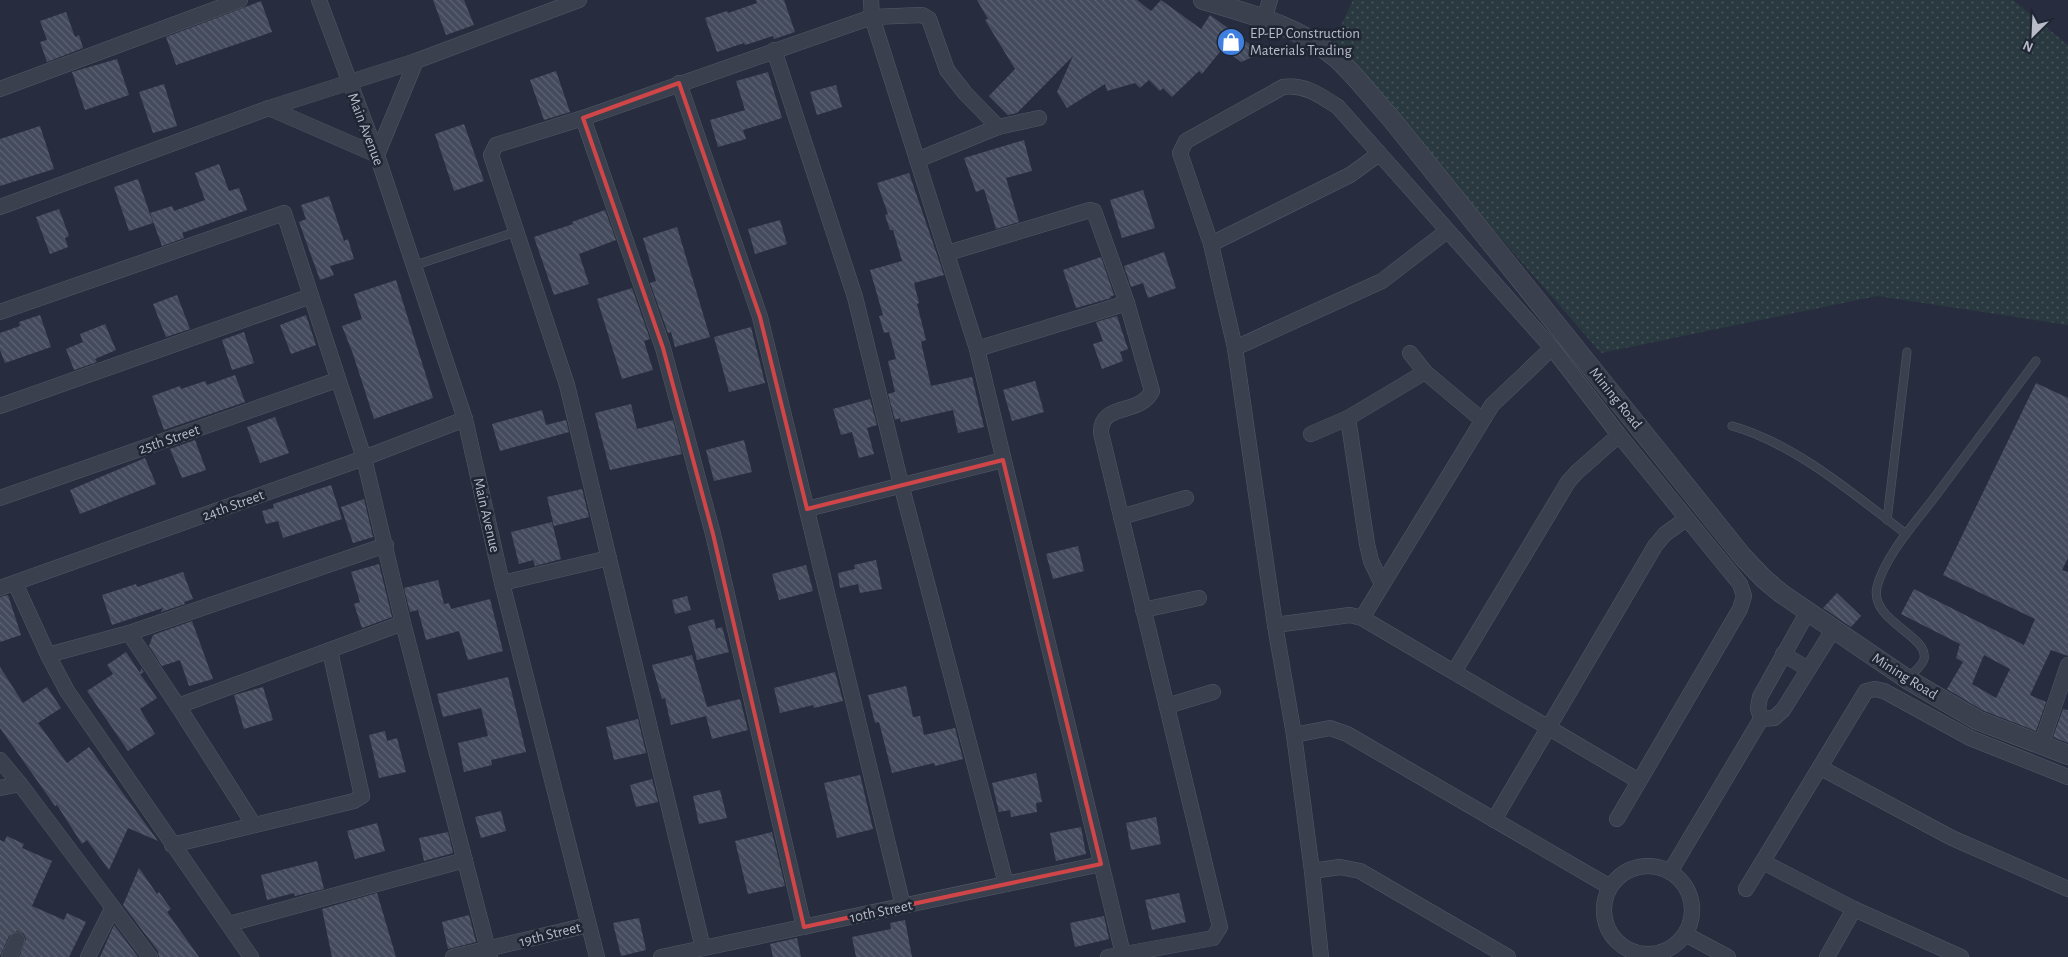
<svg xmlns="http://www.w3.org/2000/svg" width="2068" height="957" viewBox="0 0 2068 957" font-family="'Alegreya Sans',sans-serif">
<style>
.grass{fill:url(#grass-dots)}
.building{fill:url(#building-back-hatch);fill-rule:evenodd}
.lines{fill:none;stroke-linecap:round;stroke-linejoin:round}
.service-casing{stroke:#535866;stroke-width:9}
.minor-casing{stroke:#535866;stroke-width:16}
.tertiary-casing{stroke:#535866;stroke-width:20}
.service{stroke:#3b404e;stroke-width:8}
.minor{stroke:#3b404e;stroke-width:15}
.tertiary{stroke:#3b404e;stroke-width:19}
.marked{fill:none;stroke:#d04648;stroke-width:4;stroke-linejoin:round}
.labels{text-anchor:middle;stroke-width:5;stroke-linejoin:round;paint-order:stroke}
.poi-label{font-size:15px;fill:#b8bcc9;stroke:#202534;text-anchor:start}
.street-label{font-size:15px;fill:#b8bcc9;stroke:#202534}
</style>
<defs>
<pattern id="grass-dots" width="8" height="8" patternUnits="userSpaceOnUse" patternTransform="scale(1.25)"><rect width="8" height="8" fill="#29393f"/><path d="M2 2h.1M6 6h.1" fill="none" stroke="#465459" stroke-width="1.8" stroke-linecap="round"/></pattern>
<pattern id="building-back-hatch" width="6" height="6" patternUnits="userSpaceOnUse" patternTransform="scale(1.25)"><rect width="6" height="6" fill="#444b5d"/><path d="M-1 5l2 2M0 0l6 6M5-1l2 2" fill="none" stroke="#5d6373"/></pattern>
</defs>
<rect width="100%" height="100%" fill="#272d3e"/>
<path class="grass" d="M1353 0H2013L2068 45V325L1877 296 1601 353 1332 45Z"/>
<g class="building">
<path d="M433 0H464L474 25 446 35Z"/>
<path d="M756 0H784L795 32 774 39 773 36 745 45 744 43 717 52 705 18 727 11 728 13 757 3Z"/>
<path d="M977 0H1137L1151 11 1161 0 1201 29 1210 15 1262 53 1241 62 1223 48 1202 74 1199 71 1172 97 1163 88 1160 91 1149 80 1140 88 1135 83 1107 91 1105 84 1067 108 1057 92 1073 56 1017 113 1008 115 989 96 1015 69 985 20 988 19Z"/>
<path d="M261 1 272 32 176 65 166 37Z"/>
<path d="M66 12 75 37 79 35 83 48 47 62 40 42 47 40 40 21Z"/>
<path d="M117 59 129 95 85 110 72 72Z"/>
<path d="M556 71 570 112 544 120 530 80Z"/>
<path d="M768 72 782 118 743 130 746 139 718 147 710 120 745 110 736 81Z"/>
<path d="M164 84 177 126 153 133 139 92Z"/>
<path d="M836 85 842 107 817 115 810 92Z"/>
<path d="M464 124 484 181 454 191 435 134Z"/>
<path d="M40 126 54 169 0 186V139Z"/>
<path d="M1024 140 1032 171 1006 178 1019 222 996 229 984 189 976 192 964 158Z"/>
<path d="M219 164 229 191 239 188 247 210 182 233 184 238 162 246 150 213 172 206 174 211 205 200 195 173Z"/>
<path d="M909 173 944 275 914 283 919 303 917 304 926 340 921 342 931 386 972 377 984 427 958 433 953 410 901 422 900 418 895 420 888 394 895 392 888 361 896 359 889 332 884 333 879 316 883 315 870 270 902 261 893 230H890L885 215 888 214 877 183Z"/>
<path d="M138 179 153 223 129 231 114 187Z"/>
<path d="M1143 190 1155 228 1122 238 1110 200Z"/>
<path d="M329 196 344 241 348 239 354 259 330 266 334 275 320 280 299 222 306 219 301 205Z"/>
<path d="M59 209 69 236 65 238 68 247 50 254 36 217Z"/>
<path d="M605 210 616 240 579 254 589 284 554 295 534 237 573 224 572 222Z"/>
<path d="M780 220 787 244 755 254 748 229Z"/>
<path d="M677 227 710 337 675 347 671 332 668 333 650 283 656 281 643 238Z"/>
<path d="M1164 252 1176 288 1148 298 1143 283 1131 287 1124 266Z"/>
<path d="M1101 257 1114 295 1110 297 1111 298 1076 308 1063 270Z"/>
<path d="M396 280 433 398 374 419 353 354 342 326 362 319 354 294Z"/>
<path d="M632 288 650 339 644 341 653 370 622 379 597 299Z"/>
<path d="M177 295 190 329 166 337 153 304Z"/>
<path d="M40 315 51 347 5 363 0 350V333L20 326 19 322Z"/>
<path d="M306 315 316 345 291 354 280 325Z"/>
<path d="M1117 316 1128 349 1120 352 1123 361 1102 369 1093 344 1103 341 1096 322Z"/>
<path d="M105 324 116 350 95 359 97 362 74 370 66 349 83 342 80 334Z"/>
<path d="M751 327 765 383 729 392 714 337Z"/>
<path d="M244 332 254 363 232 370 222 340Z"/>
<path d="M235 375 245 402 164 430 152 396 180 386 181 389 205 381 207 385Z"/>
<path d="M1035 381 1044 412 1012 421 1003 390Z"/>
<path d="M2036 383 2068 398V558L2062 570 2068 572V656L2051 650 2030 695 2046 702 2036 731 1982 710 1947 689 1963 662 1956 658 1960 644 1901 614 1914 589 2024 645 2035 619 1943 575ZM1984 655 2010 669 1996 698 1972 684Z"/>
<path d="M870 399 877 425 867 428 874 454 859 458 852 432 841 435 833 409Z"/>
<path d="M631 404 637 429 673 420 682 454 610 470 595 413Z"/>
<path d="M542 410 546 425 566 420 569 432 500 451 492 424Z"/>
<path d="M275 417 289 453 260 463 247 427Z"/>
<path d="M195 440 206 470 182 478 170 449Z"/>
<path d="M744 440 752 472 714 481 706 450Z"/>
<path d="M145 458 156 484 80 514 70 490Z"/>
<path d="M331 485 342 519 283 538 278 521 266 524 262 511 274 508 273 504Z"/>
<path d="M582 489 589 517 554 526 547 497Z"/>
<path d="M364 499 373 537 353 543 341 507Z"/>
<path d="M552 522 561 559 535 566 533 560 519 564 511 532Z"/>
<path d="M1078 546 1084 571 1053 579 1046 554Z"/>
<path d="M876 560 882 589 860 593 858 584 840 588 838 573 855 569 854 565Z"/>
<path d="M379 564 392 617 362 628 354 604 360 602 351 572Z"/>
<path d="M806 565 813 591 779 600 772 574Z"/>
<path d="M183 572 193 599 184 602 185 604 161 612 163 608 112 625 102 595 136 584 137 587Z"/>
<path d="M438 580 444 604 449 603 451 609 490 599 503 651 468 660 459 631 426 640 418 610 410 612 404 588Z"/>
<path d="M1837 593 1861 616 1851 627 1823 608Z"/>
<path d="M8 595 21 635 0 642V597Z"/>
<path d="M687 596 691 610 675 614 672 600Z"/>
<path d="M714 619 716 629 722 627 729 652 697 660 688 626Z"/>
<path d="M192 621 213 679 189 686 180 660 162 666 149 646 153 635Z"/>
<path d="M126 652 140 673 141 668 144 672 140 674 157 698 140 709 155 734 128 751 87 691 113 674 107 665Z"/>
<path d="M692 655 707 707 740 699 748 730 712 739 706 716 671 725 665 698 662 699 652 665Z"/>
<path d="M0 667 23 703 47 687 61 708 38 723 67 763 89 747 158 841 128 828 109 870 87 840 82 844 57 805 55 806 0 728Z"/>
<path d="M835 672 843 701 814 708 813 705 780 713 774 688Z"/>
<path d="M508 677 526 752 491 760 492 765 464 772 458 743 488 736 481 708 443 717 437 694Z"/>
<path d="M906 686 913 717 920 716 924 735 955 728 963 759 935 766 934 763 892 773 879 722 875 723 868 695Z"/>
<path d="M263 687 273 720 244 729 234 695Z"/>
<path d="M2063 709 2068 710V743L2053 737Z"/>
<path d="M638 719 646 753 614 760 606 727Z"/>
<path d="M385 731 387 741 397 738 406 772 379 778 369 735Z"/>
<path d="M1036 773 1042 802 1036 803 1037 812 1011 817 1010 810 999 812 992 783Z"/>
<path d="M860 775 873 829 837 838 824 783Z"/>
<path d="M652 779 658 802 636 807 630 785Z"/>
<path d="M720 790 727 818 699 824 693 796Z"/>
<path d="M501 811 506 831 481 838 475 817Z"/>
<path d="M1156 817 1161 844 1131 850 1126 823Z"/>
<path d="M377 823 385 851 355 859 347 831Z"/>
<path d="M1081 827 1086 854 1056 861 1050 833Z"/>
<path d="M448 832 453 853 424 861 419 838Z"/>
<path d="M772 832 785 886 748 894 735 841Z"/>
<path d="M7 836 24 844 22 848 52 861 32 906 64 920 67 913 86 922 69 957H19L26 939 24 934 17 931 9 936 0 956V840L4 842Z"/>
<path d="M317 861 324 889 295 896 294 893 267 900 261 875Z"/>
<path d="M139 868 157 894 159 892 171 909 167 912 199 957H159L158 951 123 905Z"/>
<path d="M377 893 396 957H332L322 909Z"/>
<path d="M1179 893 1186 922 1152 930 1145 900Z"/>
<path d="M469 915 476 942 448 949 442 922Z"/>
<path d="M1104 916 1109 939 1075 947 1070 923Z"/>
<path d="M639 918 646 950 621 956 613 923Z"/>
<path d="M905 920 912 957H856L852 937 891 929 890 923Z"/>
<path d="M114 925 138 957H100Z"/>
<path d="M797 938 801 957H773L770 944Z"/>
</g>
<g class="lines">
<defs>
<g id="service">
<path d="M413 266 515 232"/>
<path d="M1732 426C1794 443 1855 495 1906 534"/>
<path d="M1887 520 1907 352"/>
<path d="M1907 679C1912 673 1922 667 1924 659 1929 635 1869 621 1877 587 1885 556 1915 523 1934 498 1968 452 2002 406 2036 361"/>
</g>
<g id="minor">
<path d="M319 0 377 155 465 419 502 583 597 957"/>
<path d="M871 0 872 17 977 349 1123 954"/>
<path d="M1264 19 1270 0"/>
<path d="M774 50 855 297 901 484 1006 884"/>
<path d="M679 83 760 317 903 906"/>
<path d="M0 89 240 0"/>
<path d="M269 108 377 155 416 61"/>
<path d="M583 118 663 348 713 534 804 927"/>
<path d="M998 127 1039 118"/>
<path d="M0 207 269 108 416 61 579 0"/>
<path d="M1211 244 1350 175 1379 154"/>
<path d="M948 253 1090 210 1094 211 1127 303 977 349"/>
<path d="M0 312 284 213 364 458 403 623 490 957"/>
<path d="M1235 348 1382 281 1447 231"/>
<path d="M1410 353 1425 372 1482 420"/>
<path d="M0 406 311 296"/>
<path d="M1348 418 1367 544 1371 561 1382 584"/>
<path d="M1311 434 1348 418 1425 372"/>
<path d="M0 498 337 380"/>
<path d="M807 509 1003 460"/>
<path d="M1121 517 1186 498"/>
<path d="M15 583 48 655 67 691 251 957"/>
<path d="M502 583 609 558"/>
<path d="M0 588 364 458 465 419"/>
<path d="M1143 610 1199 598"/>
<path d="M1362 618 1492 405 1552 348"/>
<path d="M1275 625 1350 615 1362 618 1639 781"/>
<path d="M129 633 178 706 254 825"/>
<path d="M1783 654 1808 669"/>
<path d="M48 655 129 633 386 545"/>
<path d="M1454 672 1568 482 1577 472 1619 435"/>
<path d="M178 706 403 623"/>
<path d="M1167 706 1213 692"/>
<path d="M1761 719 1774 718 1783 710 1833 630"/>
<path d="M1294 735 1330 728 1347 734 1610 887"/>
<path d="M2041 745 2068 665"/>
<path d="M0 760 20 784 150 957"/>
<path d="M1821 768 1952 838 2068 889"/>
<path d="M0 788 20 784"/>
<path d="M1494 820 1655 546 1665 534 1686 519"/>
<path d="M172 845 354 801 362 796 330 651"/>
<path d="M1763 862 1854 909 1961 957"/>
<circle cx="1648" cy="910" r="44"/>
<path d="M1312 871 1340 867 1360 871 1508 957"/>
<path d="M1670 872 1761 719 1758 708 1760 697 1807 613"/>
<path d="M1746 889 1866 691 1875 689 1884 691 1970 738 2068 777"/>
<path d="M229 924 465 860"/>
<path d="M1685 934 1728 957"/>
<path d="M703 948 567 385 491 155 496 145 583 118 872 17 922 15 929 19 947 70 965 93 998 127 917 160"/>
<path d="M9 957 17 940"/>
<path d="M88 957 112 909"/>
<path d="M453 957 588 925"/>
<path d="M661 957 1101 864"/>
<path d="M1108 957 1213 938 1220 927 1101 433C1100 402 1140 416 1152 391L1127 303"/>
<path d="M1321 957 1312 871 1294 735 1275 625 1235 348 1211 244 1180 153 1186 141 1283 87C1305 84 1320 95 1338 107L1552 348 1619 435 1740 584 1744 596 1740 609 1617 819"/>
<path d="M1827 957 1854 909"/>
</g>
<path id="tertiary" d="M1203 0C1249 14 1297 25 1335 57 1355 74 1371 97 1389 116L1743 557 1764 579 1782 594 1907 679 1977 720 2068 755"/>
</defs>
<use href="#service" class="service-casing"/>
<use href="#minor" class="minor-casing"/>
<use href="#tertiary" class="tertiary-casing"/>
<use href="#service" class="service"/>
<use href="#minor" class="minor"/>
<use href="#tertiary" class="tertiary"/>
</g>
<path class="marked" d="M679 83 760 317 807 509 1003 460 1101 864 804 927 713 534 663 348 583 118Z"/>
<defs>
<symbol id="shop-disc" viewBox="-11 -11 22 22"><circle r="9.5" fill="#3f7fe0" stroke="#202534"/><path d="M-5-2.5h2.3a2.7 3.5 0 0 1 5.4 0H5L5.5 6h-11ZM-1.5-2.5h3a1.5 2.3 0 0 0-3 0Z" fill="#fff"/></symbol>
</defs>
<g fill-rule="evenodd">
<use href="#shop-disc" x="1215" y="26" width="32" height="32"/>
</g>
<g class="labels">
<g class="poi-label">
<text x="1250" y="38">EP-EP Construction<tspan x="1250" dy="17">Materials Trading</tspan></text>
</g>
<g class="street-label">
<text transform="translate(366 129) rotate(69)" y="5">Main Avenue</text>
<text transform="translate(1616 398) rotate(51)" y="5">Mining Road</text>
<text transform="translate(169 439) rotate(-19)" y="5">25th Street</text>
<text transform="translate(233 505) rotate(-20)" y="5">24th Street</text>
<text transform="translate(487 515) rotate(77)" y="5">Main Avenue</text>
<text transform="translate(1905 676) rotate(32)" y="5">Mining Road</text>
<text transform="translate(881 911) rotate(-12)" y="5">10th Street</text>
<text transform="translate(550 934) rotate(-14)" y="5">19th Street</text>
</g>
</g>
<g transform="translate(2033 35) rotate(204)" stroke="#202534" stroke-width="4" paint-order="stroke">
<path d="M0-4L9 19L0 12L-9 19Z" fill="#b8bcc9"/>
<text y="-8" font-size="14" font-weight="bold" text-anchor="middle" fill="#b8bcc9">N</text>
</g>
</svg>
